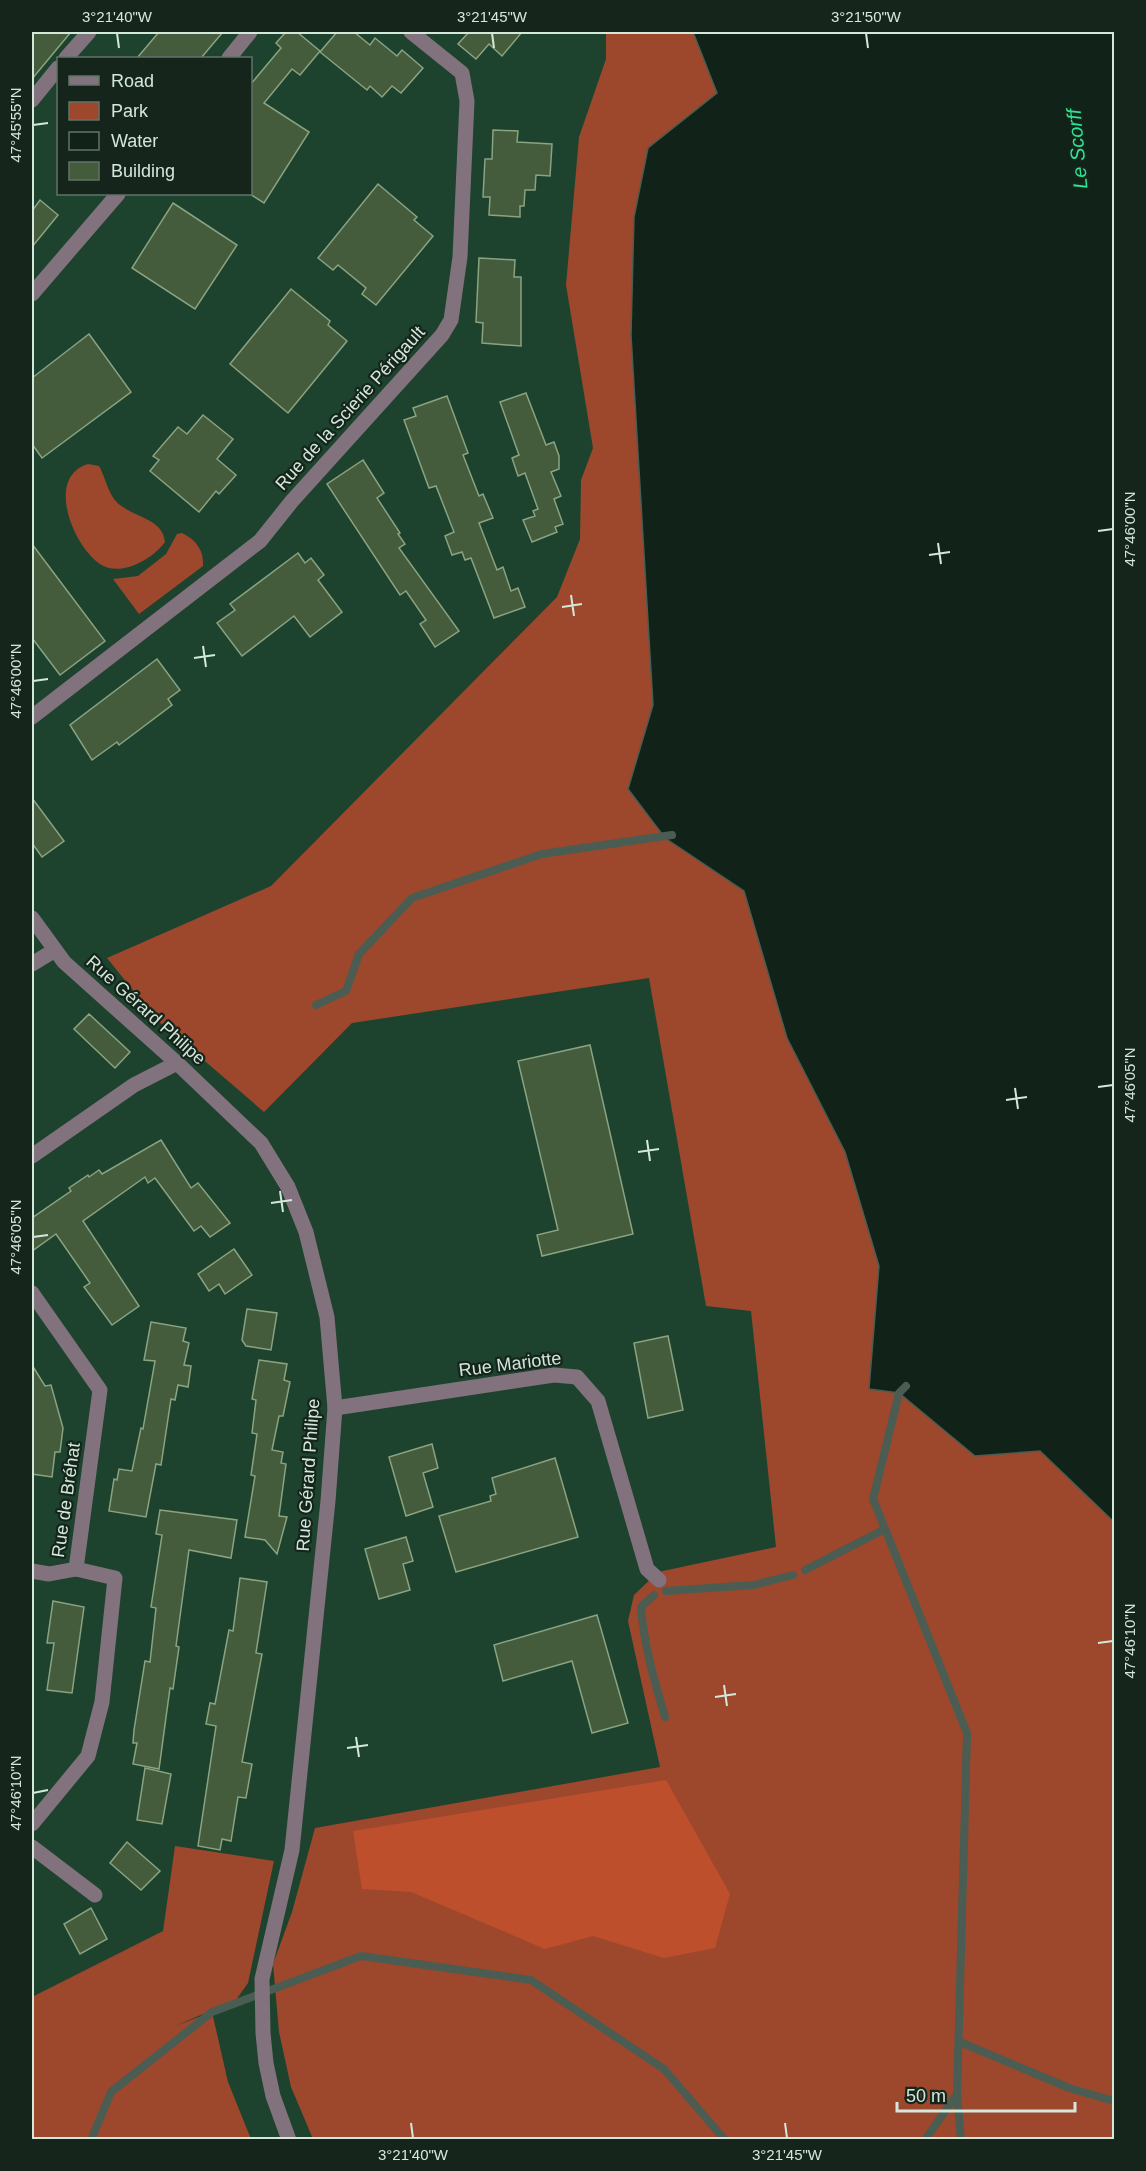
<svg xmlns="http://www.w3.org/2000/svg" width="1146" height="2171" viewBox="0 0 1146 2171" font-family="Arial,sans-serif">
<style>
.green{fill:#9d472c}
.forest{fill:#be4f2c}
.water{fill:#112218;stroke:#4b5d52;stroke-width:1.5}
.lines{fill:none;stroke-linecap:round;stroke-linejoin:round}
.stream{stroke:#4b5d52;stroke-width:8}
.building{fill:#445b3c;stroke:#8aa381;stroke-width:1.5}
.minor{stroke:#82727d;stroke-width:15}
.ticks{fill:none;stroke:#d3e8db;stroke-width:2}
.labels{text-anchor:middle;stroke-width:4.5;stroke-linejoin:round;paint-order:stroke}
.street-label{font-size:18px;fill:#d3e8db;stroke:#15251c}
.water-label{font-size:20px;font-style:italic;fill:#2ce492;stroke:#15251c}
.neatline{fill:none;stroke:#d3e8db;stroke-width:2}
.ticks-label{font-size:15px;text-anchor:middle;fill:#d3e8db}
</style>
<rect width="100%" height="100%" fill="#1d432e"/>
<g class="green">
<path d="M606 32H693L717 93 648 148 631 335 653 705 628 789 665 838 744 891 787 1038 845 1152 879 1266 869 1389 899 1393 975 1456 1040 1451 1114 1522V2139H313L291 2087 279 2032 273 1964 292 1912 315 1828 660 1767 628 1621 634 1595 658 1572 776 1547 751 1311 706 1306 649 978 352 1023 264 1112 157 1020 107 958 271 886 557 597 580 539 581 480 593 448 566 285 579 137 606 59Z"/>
<path d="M88 464 99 466C107 480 108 498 123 507 138 518 163 520 165 542 153 559 120 578 100 564 73 546 45 477 88 464Z"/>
<path d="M182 533C196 540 204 550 203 566L139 614 113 579 138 576 166 554 177 534Z"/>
<path d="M175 1846 274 1861 248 1983 236 2000 175 2026 212 2012 228 2082 251 2139H32V1997L163 1931Z"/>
</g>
<path class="forest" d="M666 1780 730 1894 715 1948 664 1958 593 1936 545 1949 411 1892 362 1889 353 1831Z"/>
<path class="water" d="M693 32H1114V1522L1040 1451 975 1456 899 1393 869 1389 879 1266 845 1152 787 1038 744 891 665 838 628 789 653 705 631 335 634 217 648 148 717 93Z"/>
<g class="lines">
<g class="stream">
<path d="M316 1005 346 991 359 954 412 898 542 854 672 835"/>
<path d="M906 1386 899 1393 873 1499 967 1733 957 2094 925 2140"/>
<path d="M805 1570 885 1529"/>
<path d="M666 1591 754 1585 793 1575"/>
<path d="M654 1595 641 1607C644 1645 654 1680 665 1717"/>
<path d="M960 2042 1069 2088 1114 2101"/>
<path d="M957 2094 961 2140"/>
<path d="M91 2140 111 2092 212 2012 361 1956 531 1980 664 2069 725 2140"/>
</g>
</g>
<g class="building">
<path d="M32 32H71L32 79Z"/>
<path d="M159 32H223L201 58H137Z"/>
<path d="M286 32H297L320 51 300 75 292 69 264 103 309 132 264 203 250 194V85L281 48 276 43Z"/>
<path d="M337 32H354L370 45 375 38 397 56 402 50 423 68 401 93 392 86 382 97 370 86 367 90 320 52Z"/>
<path d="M469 32H522L502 56 489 44 476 59 458 44Z"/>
<path d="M493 130 518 131 517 142 552 144 550 176 536 175 535 190H525L524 206H520V217L489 215 490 197H483L485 159H492Z"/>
<path d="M378 184 417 217 414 220 433 236 376 305 362 294 366 288 338 265 333 270 318 258Z"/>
<path d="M40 200 58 215 32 247V211Z"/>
<path d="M173 203 237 245 195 309 132 268Z"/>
<path d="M479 258 515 260 514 277H521V346L482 343 483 323 476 322Z"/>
<path d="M291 289 330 321 328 325 347 341 288 413 230 364Z"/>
<path d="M89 334 131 392 42 458 32 444V378Z"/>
<path d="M526 393 546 445 554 442 559 456V469L551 472 561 496 554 499 563 524 555 527 557 532 532 542 523 520 535 516 533 511 538 509 525 473 518 476 512 458 519 455 500 402Z"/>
<path d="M447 396 468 453 463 455 479 496 483 494 493 518 479 523 497 570 503 567 511 591 518 588 525 607 494 618 471 558 465 560 462 552 452 555 445 536 454 532 436 486 429 488 404 420 416 416 413 408Z"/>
<path d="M203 415 233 439 217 459 236 475 219 494 216 491 199 512 150 471 159 460 153 456 178 427 187 434Z"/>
<path d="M363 460 384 493 377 498 400 533 398 534 405 544 399 548 459 631 435 647 420 624 426 620 406 591 400 595 327 484Z"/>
<path d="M32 544 105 641 60 675 32 638Z"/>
<path d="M298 553 305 563 311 558 324 575 318 580 342 612 310 637 294 616 242 656 217 623 235 610 230 604Z"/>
<path d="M157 659 180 690 168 699 172 705 119 745 117 742 92 760 70 725Z"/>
<path d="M32 798 64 841 42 857 32 843Z"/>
<path d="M89 1014 130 1052 115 1068 74 1029Z"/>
<path d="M590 1045 633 1234 542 1256 537 1235 558 1230 518 1061Z"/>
<path d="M161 1140 191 1188 198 1183 230 1223 210 1237 201 1226 194 1231 155 1178 148 1183 145 1177 83 1221 139 1306 112 1325 84 1287 90 1283 56 1234 32 1251V1218L71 1191 69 1188 88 1175 89 1177 99 1170 102 1174Z"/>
<path d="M234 1249 252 1275 225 1294 219 1284 209 1291 198 1274Z"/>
<path d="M247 1309 277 1313 271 1350 246 1346 242 1340Z"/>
<path d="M151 1322 186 1328 183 1341 189 1343 184 1365 191 1366 188 1387 178 1385 175 1400 171 1399 161 1465 156 1464 146 1517 109 1511 114 1479 117 1480 119 1469 132 1471 141 1428 143 1429 155 1361 144 1360Z"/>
<path d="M668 1336 683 1410 648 1418 634 1343Z"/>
<path d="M259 1360 287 1364 284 1380 290 1382 283 1416H279L272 1450 283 1452 281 1463 286 1464 279 1516 287 1517 277 1554 265 1540 245 1537 255 1476 251 1475 257 1434 252 1433 256 1400 252 1399Z"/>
<path d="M32 1365 45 1386 51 1385 63 1428 60 1452H55L52 1477 32 1474Z"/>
<path d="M432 1444 438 1468 423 1473 433 1507 406 1516 389 1457Z"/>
<path d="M555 1458 578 1537 456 1572 439 1516 491 1501 490 1496 496 1494 492 1478Z"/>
<path d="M160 1510 237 1520 231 1558 189 1550 176 1646 179 1647 173 1689 170 1688 159 1769 133 1764 137 1743H133L134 1730 145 1661 150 1662 156 1608 151 1607 162 1535 156 1534Z"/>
<path d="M406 1537 413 1561 403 1564 410 1590 379 1599 365 1549Z"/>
<path d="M240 1578 267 1582 256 1653 262 1654 242 1762 252 1764 246 1798 238 1797 231 1841 222 1839 220 1850 198 1846 216 1726 206 1724 210 1703 215 1704 229 1630 233 1631Z"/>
<path d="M53 1601 84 1607 72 1693 47 1690 54 1643H47Z"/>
<path d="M597 1615 628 1723 592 1733 572 1661 503 1681 494 1645Z"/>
<path d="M145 1768 171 1774 162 1824 137 1820Z"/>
<path d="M127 1842 160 1871 141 1890 110 1863Z"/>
<path d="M91 1908 107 1939 80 1954 64 1924Z"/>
</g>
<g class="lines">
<g class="minor">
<path d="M66 58 89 32"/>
<path d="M229 58 250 32"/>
<path d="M32 100 58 68"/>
<path d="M32 294 118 194"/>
<path d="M32 717 260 541 292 501 442 335 451 320 460 257 467 101 462 73 411 32"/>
<path d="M32 918 64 962 177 1063 261 1143 288 1187 306 1232 327 1317 335 1408 328 1501 292 1850 262 1979 263 2033 266 2063 273 2096 289 2140"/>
<path d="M32 964 55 950"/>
<path d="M32 1156 134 1085 177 1063"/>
<path d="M32 1293 100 1390 76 1569 115 1578 102 1702 88 1756 32 1824"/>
<path d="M335 1408 554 1375 577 1377 598 1401 647 1569 659 1580"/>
<path d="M32 1571 49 1574 76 1569"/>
<path d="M32 1847 95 1895"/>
</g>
</g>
<path class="ticks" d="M117 33 119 48M492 33 494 48M866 33 868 48M33 125 48 123M1098 531 1113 529M938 543 941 564M929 555 950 552M571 595 574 616M562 607 582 604M203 646 206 667M194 658 215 655M33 681 48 679M1098 1087 1113 1085M1015 1088 1018 1109M1006 1100 1027 1097M647 1140 650 1161M638 1152 659 1149M280 1191 283 1212M271 1203 292 1200M33 1237 48 1235M1098 1643 1113 1641M724 1685 727 1706M715 1697 736 1694M356 1737 359 1757M347 1748 368 1745M33 1793 48 1790M411 2123 413 2138M785 2123 787 2138"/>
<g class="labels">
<g class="street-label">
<text transform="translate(350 408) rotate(-48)" y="6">Rue de la Scierie Périgault</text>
<text transform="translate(146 1010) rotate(42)" y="6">Rue Gérard Philipe</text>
<text transform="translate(510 1364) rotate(-7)" y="6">Rue Mariotte</text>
<text transform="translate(308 1475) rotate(-86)" y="6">Rue Gérard Philipe</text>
<text transform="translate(66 1500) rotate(-82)" y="6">Rue de Bréhat</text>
</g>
<g class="water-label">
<text transform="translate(1077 149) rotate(-95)" y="7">Le Scorff</text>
</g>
</g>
<rect width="1146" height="2171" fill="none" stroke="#15251c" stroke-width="66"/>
<rect x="57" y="57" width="195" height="138" fill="#15251c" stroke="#617368" stroke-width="1.5"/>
<rect x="69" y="76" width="30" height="9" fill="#82727d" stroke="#617368" stroke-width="1.5"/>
<text x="111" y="87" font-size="18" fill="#d3e8db">Road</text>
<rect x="69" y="102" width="30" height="18" fill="#9d472c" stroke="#617368" stroke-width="1.5"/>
<text x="111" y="117" font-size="18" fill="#d3e8db">Park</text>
<rect x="69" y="132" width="30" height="18" fill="#112218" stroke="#617368" stroke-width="1.5"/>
<text x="111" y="147" font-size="18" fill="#d3e8db">Water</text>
<rect x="69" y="162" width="30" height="18" fill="#445b3c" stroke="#617368" stroke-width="1.5"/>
<text x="111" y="177" font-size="18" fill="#d3e8db">Building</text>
<path d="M897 2102v9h178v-9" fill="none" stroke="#d3e8db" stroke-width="3"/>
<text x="906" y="2102" font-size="18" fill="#d3e8db" stroke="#15251c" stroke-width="4.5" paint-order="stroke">50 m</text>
<rect x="33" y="33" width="1080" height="2105" class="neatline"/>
<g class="ticks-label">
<text x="117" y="22">3°21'40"W</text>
<text x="492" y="22">3°21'45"W</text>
<text x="866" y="22">3°21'50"W</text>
<text transform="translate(16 125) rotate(-90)" y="5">47°45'55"N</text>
<text transform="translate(1130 529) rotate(-90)" y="5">47°46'00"N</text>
<text transform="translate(16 681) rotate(-90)" y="5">47°46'00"N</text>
<text transform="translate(1130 1085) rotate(-90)" y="5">47°46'05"N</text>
<text transform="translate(16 1237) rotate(-90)" y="5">47°46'05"N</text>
<text transform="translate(1130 1641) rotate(-90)" y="5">47°46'10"N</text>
<text transform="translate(16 1793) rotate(-90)" y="5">47°46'10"N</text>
<text x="413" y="2160">3°21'40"W</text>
<text x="787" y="2160">3°21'45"W</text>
</g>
</svg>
